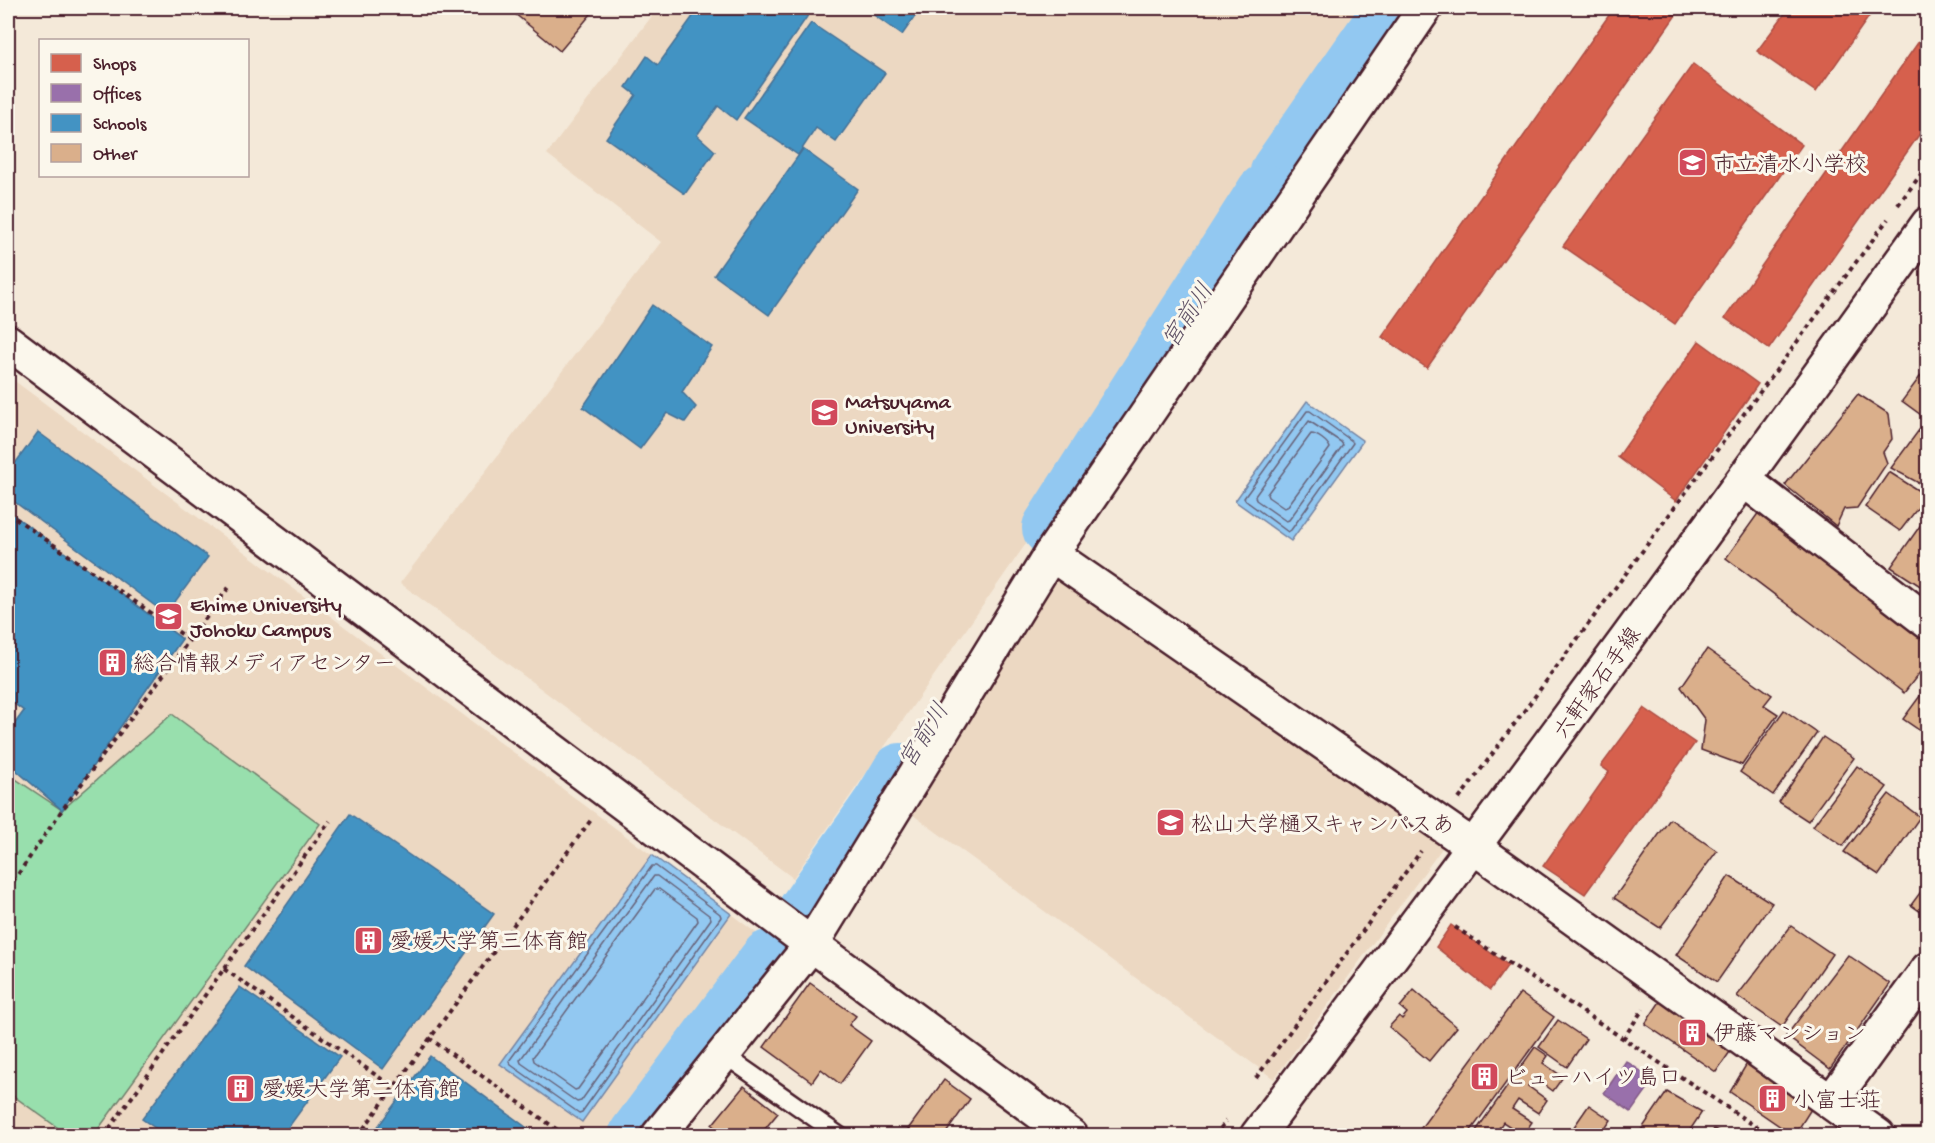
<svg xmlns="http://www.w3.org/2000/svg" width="1935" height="1143" viewBox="0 0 1935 1143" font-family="'Gochi Hand','Klee One',sans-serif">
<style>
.built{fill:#ecd8c2}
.green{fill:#98dfad;stroke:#717f6c;stroke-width:1.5}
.water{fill:#92c8f1;stroke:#7584a2;stroke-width:1.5}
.shops{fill:#d6604d;stroke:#ac4c43;stroke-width:1.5}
.offices{fill:#9970ab;stroke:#815885;stroke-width:1.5}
.schools{fill:#4393c3;stroke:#457095;stroke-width:1.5;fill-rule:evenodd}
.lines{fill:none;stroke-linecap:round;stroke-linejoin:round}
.shore{stroke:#67637a;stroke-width:1.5}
.river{stroke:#92c8f1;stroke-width:58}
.building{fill:#daaf8b;stroke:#4a1f2b;stroke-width:1.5}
.lane-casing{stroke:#4a1f2b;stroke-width:21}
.street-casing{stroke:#4a1f2b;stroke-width:38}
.secondary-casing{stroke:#4a1f2b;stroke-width:38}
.path{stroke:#4a1f2b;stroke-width:4;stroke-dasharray:4.5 4.5;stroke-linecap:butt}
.lane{stroke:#fbf7ec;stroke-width:16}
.street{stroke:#fbf7ec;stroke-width:33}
.secondary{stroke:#fbf7ec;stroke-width:33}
.labels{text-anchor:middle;stroke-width:6;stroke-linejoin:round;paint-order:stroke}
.poi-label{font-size:22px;fill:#4a1f2b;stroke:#fbf7ec;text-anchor:start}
.street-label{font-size:22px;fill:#4a1f2b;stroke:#fbf7ec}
.water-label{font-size:24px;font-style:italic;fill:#605266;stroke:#fbf7ec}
</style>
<rect width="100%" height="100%" fill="#f4e9d9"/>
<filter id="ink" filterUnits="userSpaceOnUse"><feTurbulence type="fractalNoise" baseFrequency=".0167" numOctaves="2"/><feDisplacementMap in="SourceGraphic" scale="12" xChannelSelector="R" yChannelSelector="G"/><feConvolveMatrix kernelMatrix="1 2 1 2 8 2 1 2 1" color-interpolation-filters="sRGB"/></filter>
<g filter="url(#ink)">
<g class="built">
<path d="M658 8H1399L793 878 400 583 661 242 547 154Z"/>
<path d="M8 376 763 938 624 1135H8Z"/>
<path d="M1065 567 1445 844 1274 1079 894 801Z"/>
</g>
<path class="green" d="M172 714 320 824 94 1135H68L8 1092V774L62 810Z"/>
<g class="water">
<path d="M1307 401 1363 441 1291 541 1235 501Z"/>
<path d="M652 855 731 914 582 1122 500 1064Z"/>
</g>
<g class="shops">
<path d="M1614 8H1681L1427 368 1382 337Z"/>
<path d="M1789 8H1875L1816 92 1757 51Z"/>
<path d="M1924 34 1928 37V122L1769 349 1725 318Z"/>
<path d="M1693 64 1802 145 1675 324 1563 246Z"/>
<path d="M1699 341 1758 384 1676 501 1618 457Z"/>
<path d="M1644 708 1695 743 1585 894 1543 866 1609 772 1601 766Z"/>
<path d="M1451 925 1508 965 1490 990 1436 947Z"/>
<path d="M978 1128 988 1136H973Z"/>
</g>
<path class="offices" d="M1626 1061 1654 1080 1631 1112 1604 1093Z"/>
<g class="schools">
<path d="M699 8H807L811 11 736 120 718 106 697 135 715 151 685 194 606 138 636 95 626 87 647 56 658 65Z"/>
<path d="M864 8H921L902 35Z"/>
<path d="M811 23 885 73 836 142 816 128 798 155 744 118Z"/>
<path d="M803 149 858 189 769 315 714 275Z"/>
<path d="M652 305 712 347 682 392 696 407 685 422 667 413 640 449 583 407Z"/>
<path d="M38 432 208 557 166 614 8 497V473Z"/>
<path d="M8 511 182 639 62 810 8 763V733L24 711 8 699ZM45 604 82 631 50 676 12 649Z"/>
<path d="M8 511 182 639 62 810 8 763V733L24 711 8 699Z"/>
<path d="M350 814 494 914 383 1069 244 966Z"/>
<path d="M240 987 340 1057 282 1136H167L142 1119Z"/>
<path d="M430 1056 538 1136H371Z"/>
</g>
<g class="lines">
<g class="shore">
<path d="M1307 411H1310L1352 441 1353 443 1291 530 1288 532 1246 501 1244 498Z"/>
<path d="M1309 421 1341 442 1343 445 1289 520 1286 521 1256 500 1255 496Z"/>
<path d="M1311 434C1317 434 1328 442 1330 448L1287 507 1284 508 1268 497 1267 494Z"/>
<path d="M652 866H656L720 914 721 917 582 1112 579 1113 511 1065 509 1061Z"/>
<path d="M654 876H657L710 916 711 919 581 1101 577 1102 521 1063 520 1060Z"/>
<path d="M655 889H659L697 917 698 921 578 1089 575 1090 534 1061 533 1057Z"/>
</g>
<g class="river">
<path d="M1279 172 1393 8"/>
<path d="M1051 528 1265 193"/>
<path d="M806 912 881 805 901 772"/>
<path d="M637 1136 769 959"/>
</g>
</g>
<g class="building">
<path d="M508 8H596L560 51Z"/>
<path d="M1928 366V420L1902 401Z"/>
<path d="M1858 394 1889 414 1892 439 1883 452 1887 463 1857 508 1844 509 1836 526 1785 485Z"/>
<path d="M1922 426 1928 430V488L1891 468Z"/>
<path d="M1889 472 1927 496 1900 531 1865 507Z"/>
<path d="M1759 512 1928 639V662L1904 693 1726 558Z"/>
<path d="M1927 516 1928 517V591L1891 567Z"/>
<path d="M1707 649 1772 695 1764 705 1778 714 1742 765 1701 750 1705 720 1681 687Z"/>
<path d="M1928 685V736L1903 719Z"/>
<path d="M1784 710 1817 733 1773 795 1740 772Z"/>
<path d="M1823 737 1854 758 1808 821 1779 802Z"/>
<path d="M1857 766 1887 787 1843 846 1813 826Z"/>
<path d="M1889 794 1920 817 1879 875 1844 852Z"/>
<path d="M1670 819 1717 851 1660 928 1614 898Z"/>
<path d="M1729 876 1772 903 1717 982 1676 955Z"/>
<path d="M1928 882V917L1911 905Z"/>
<path d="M1791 926 1832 954 1782 1027 1737 996Z"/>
<path d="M1848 955 1890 984 1830 1069 1786 1036Z"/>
<path d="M810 983 856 1016 849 1025 871 1041 840 1084 821 1069 812 1082 764 1047Z"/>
<path d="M1414 990 1457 1027 1429 1061 1389 1027 1399 1016 1402 1019 1407 1013 1400 1007Z"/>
<path d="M1667 991 1739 1039 1716 1072 1645 1024Z"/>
<path d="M1520 993 1554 1017 1467 1136H1415Z"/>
<path d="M1558 1020 1586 1039 1567 1067 1539 1047Z"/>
<path d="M1535 1047 1548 1056 1543 1063 1563 1077 1553 1091 1534 1077 1528 1086 1547 1100 1538 1113 1518 1100 1512 1109 1532 1122 1523 1135 1503 1122 1497 1131 1503 1136 1473 1135Z"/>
<path d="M1749 1060 1813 1106 1794 1136 1730 1092Z"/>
<path d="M944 1080 970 1099 944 1136H903Z"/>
<path d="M744 1086 778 1113 759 1136H725L712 1125Z"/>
<path d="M1667 1092 1702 1112 1686 1136H1637Z"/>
<path d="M1589 1105 1611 1120 1600 1136H1571L1569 1134Z"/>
<path d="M808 1128 810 1136H774Z"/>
<path d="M1714 1129 1727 1136H1710Z"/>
</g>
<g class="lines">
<defs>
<path id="lane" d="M723 1054 840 1136"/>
<g id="street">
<path d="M1744 480 1928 622"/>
<path d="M1051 554 1474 847 1878 1136"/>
<path d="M803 938 1071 1136"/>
<path d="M1831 1102 1928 969"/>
<path d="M658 1136 811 945 1051 554 1425 8"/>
</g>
<g id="secondary">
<path d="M8 342 803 938"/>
<path d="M1257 1136C1484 834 1708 531 1928 224"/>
</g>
</defs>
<use href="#lane" class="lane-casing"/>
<use href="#street" class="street-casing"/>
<use href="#secondary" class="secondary-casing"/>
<g class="path">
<path d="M1898 205 1928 165"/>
<path d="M8 513 190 640"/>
<path d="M1459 799 1888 219"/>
<path d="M8 889 62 810 230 586"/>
<path d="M1455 927 1770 1136"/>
<path d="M224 969 393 1087"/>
<path d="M429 1038 566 1136"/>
<path d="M1623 1039 1643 1009"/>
<path d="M1256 1078 1421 851"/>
<path d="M104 1136 330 821"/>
<path d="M358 1136 591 820"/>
<path d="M1215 1136 1226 1121"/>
</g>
<use href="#lane" class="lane"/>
<use href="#street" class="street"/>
<use href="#secondary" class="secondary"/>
</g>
</g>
<defs>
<symbol id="school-square" viewBox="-11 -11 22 22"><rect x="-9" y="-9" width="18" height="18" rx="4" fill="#d1495b" stroke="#fbf7ec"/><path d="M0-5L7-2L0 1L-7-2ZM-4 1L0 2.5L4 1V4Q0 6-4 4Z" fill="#fff"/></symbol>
<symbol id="university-square" viewBox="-11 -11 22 22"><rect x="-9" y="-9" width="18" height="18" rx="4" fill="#d1495b" stroke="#fbf7ec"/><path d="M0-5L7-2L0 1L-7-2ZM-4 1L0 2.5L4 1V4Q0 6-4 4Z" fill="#fff"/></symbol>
<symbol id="building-square" viewBox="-11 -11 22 22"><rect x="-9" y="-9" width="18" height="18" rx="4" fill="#d1495b" stroke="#fbf7ec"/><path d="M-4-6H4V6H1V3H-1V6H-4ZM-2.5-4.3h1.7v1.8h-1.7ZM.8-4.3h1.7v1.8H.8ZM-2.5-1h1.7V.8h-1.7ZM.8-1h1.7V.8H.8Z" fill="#fff"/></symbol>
</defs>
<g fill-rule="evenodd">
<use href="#school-square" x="1676" y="146" width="33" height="33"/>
<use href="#university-square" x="808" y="396" width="33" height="33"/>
<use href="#university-square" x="152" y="600" width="33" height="33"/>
<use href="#building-square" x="96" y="646" width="33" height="33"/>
<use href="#university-square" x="1154" y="806" width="33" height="33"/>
<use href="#building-square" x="352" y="924" width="33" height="33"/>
<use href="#building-square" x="1676" y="1016" width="33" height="33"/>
<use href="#building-square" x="1468" y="1060" width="33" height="33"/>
<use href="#building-square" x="224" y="1072" width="33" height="33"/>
<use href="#building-square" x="1756" y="1082" width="33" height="33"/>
</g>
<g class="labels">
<g class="poi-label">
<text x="1713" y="171">市立清水小学校</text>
<text x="845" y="408">Matsuyama<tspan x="845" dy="25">University</tspan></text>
<text x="190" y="611">Ehime University<tspan x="190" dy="25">Johoku Campus</tspan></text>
<text x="133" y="670">総合情報メディアセンター</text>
<text x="1191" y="831">松山大学樋又キャンパスあ</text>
<text x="390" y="948">愛媛大学第三体育館</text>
<text x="1713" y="1040">伊藤マンション</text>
<text x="1505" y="1084">ビューハイツ島口</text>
<text x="262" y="1096">愛媛大学第二体育館</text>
<text x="1793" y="1107">小富士荘</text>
</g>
<g class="street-label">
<text transform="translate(1596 682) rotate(-54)" y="8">六軒家石手線</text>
</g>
<g class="water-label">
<text transform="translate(1187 315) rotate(-57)" y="8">宮前川</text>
<text transform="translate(923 735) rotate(-58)" y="8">宮前川</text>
</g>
</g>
<rect width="1935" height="1143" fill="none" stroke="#fbf7ec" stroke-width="30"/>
<rect x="15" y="15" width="1905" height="1113" fill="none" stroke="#4a1f2b" stroke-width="2" filter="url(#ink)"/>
<rect x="39" y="39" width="210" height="138" fill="#fbf7ec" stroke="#b4a19f" stroke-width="1.5"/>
<rect x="51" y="54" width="30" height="18" fill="#d6604d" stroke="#b4a19f" stroke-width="1.5"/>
<text x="93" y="69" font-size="18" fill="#4a1f2b">Shops</text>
<rect x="51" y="84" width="30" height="18" fill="#9970ab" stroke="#b4a19f" stroke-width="1.5"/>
<text x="93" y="99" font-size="18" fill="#4a1f2b">Offices</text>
<rect x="51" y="114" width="30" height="18" fill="#4393c3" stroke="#b4a19f" stroke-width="1.5"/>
<text x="93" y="129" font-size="18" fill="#4a1f2b">Schools</text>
<rect x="51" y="144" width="30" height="18" fill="#daaf8b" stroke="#b4a19f" stroke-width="1.5"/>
<text x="93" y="159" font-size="18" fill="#4a1f2b">Other</text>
</svg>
